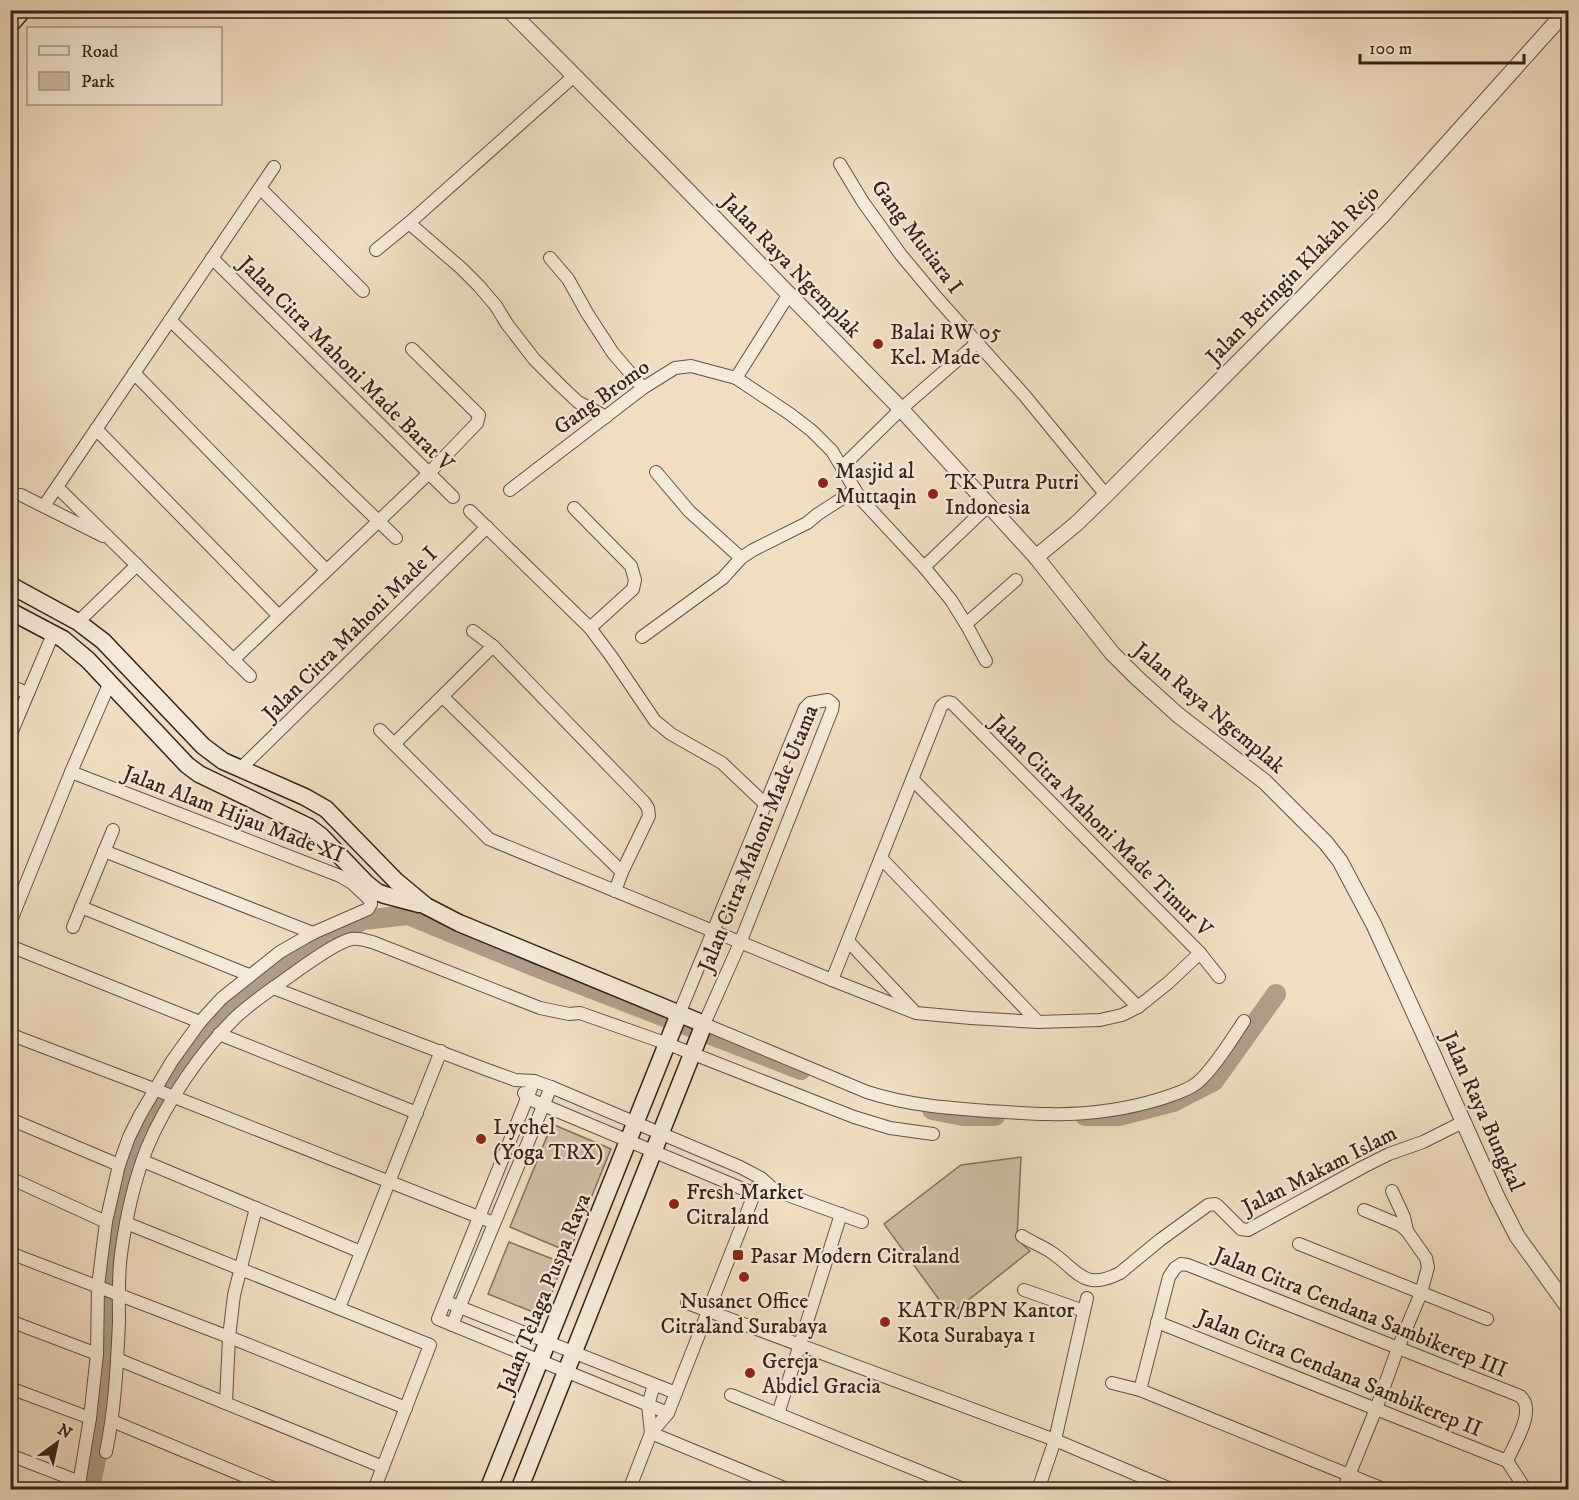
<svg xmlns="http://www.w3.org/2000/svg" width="1579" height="1500" viewBox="0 0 1579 1500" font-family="'IM FELL DW Pica',serif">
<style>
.green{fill:#d0bda6;stroke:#827060;stroke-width:1.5}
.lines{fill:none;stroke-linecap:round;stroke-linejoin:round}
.river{stroke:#b09d89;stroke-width:20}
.minor-casing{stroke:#635145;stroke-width:14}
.tertiary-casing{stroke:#635145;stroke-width:17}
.secondary-casing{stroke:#34221b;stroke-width:19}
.minor{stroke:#f5e9d7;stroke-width:12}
.tertiary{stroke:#f5e9d7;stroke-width:15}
.secondary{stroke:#f5e9d7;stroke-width:16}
.poi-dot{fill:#8f2418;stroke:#f5e9d7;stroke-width:2}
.labels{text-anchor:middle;stroke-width:4.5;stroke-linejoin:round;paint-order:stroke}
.street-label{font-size:22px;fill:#34221b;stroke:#f5e9d7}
.poi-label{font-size:22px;fill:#34221b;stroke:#f5e9d7;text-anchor:start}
</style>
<rect width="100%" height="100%" fill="#f0ddc2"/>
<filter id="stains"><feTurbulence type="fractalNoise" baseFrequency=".00333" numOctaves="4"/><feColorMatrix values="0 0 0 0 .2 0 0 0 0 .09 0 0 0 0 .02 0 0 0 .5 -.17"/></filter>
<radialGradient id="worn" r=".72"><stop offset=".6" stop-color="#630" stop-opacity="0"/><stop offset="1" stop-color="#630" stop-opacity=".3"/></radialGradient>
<g class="green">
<path d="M552 1124 611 1149 569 1252 510 1227Z"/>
<path d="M1021 1157 1017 1239 1030 1251 957 1309 940 1301 884 1224 961 1165Z"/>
<path d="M509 1242 563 1263 543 1316 488 1294Z"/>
</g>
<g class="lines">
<g class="river">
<path d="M932 1110 963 1116H995"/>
<path d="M1085 1116H1119L1173 1102 1214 1081 1276 994"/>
<path d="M89 1490 95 1465 107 1393 111 1301 121 1212 127 1186 159 1102 212 1025 270 971 363 920 408 915 533 966 801 1070"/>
</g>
<defs>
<g id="minor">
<path d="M840 164 863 202 901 255 937 298 1025 396 1106 495"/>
<path d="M260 188 363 291"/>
<path d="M409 223 461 268 479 286 496 306 507 324 534 359 561 386 578 402 606 417"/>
<path d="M376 250 409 223 574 76"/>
<path d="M212 258 453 497"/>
<path d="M550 258 568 279 587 313 613 353 643 388"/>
<path d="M170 320 396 538"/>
<path d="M134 373 326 570"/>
<path d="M736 378 789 294"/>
<path d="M96 429 279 616"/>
<path d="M842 467 901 409 978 342"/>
<path d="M656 472 689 511 741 558"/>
<path d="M57 487 250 676"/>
<path d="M510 490 643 388 675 368 691 366 736 378 790 414 812 431 832 451 860 498 924 567 988 506"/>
<path d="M21 495 103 536"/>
<path d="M44 506 274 167"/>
<path d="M574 508 631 566 635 580 633 589 590 628"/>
<path d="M470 511 590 628 611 656 655 721 671 734 722 763 765 804"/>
<path d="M924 567 951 600 966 624 986 661"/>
<path d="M78 622 137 565"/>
<path d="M966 624 1016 580"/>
<path d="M473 631 493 646 644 802 648 808 649 816 622 872 615 891"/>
<path d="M642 637 723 578 741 558 753 550 807 523 818 514 855 490"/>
<path d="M233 660 429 473 477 423 479 415 412 349"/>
<path d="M10 686 28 693"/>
<path d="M443 697 622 872"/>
<path d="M380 730 489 839 832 980 916 1013 971 1018 1038 1022 1100 1020 1122 1015 1138 1007 1168 983 1200 953"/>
<path d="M10 736 53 634"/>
<path d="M394 744 493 646"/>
<path d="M240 769 487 527"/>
<path d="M71 772 340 876 352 883 371 901V904L368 909 313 933 280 952 222 998 200 1022 172 1061 140 1115 129 1137 119 1165 106 1222 98 1286 97 1354 90 1418 78 1490"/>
<path d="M913 780 1138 1007"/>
<path d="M104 851 313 933"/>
<path d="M881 858 1038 1022"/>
<path d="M81 907 249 975"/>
<path d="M10 923 71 772 110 682"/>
<path d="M73 927 113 830"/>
<path d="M848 941 913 1010"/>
<path d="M10 946 200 1022"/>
<path d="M832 980 941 707C944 703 947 701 952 703L1200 953 1219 977"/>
<path d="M273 988 485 1069 515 1080 534 1081 551 1087 740 1167 761 1178 774 1190 862 1222"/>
<path d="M679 1014 805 708 810 703 828 700 833 704 832 710 740 943 704 1024 867 1092C907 1105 947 1108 988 1111 1008 1112 1028 1114 1047 1114 1085 1115 1124 1110 1160 1099 1172 1095 1187 1091 1197 1083 1213 1070 1232 1039 1244 1021"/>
<path d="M10 1033 17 1037 154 1089 494 1223"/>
<path d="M219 1034 417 1113"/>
<path d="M534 1081 438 1319 668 1413"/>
<path d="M524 1093 527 1098 543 1105 755 1194 774 1190"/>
<path d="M10 1119 119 1165"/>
<path d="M143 1161 361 1252"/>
<path d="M10 1178 106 1222"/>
<path d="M1392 1191 1404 1217 1407 1231"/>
<path d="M126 1223 430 1345 374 1490"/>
<path d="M1022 1236C1031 1242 1042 1246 1051 1252 1078 1270 1083 1292 1120 1273L1160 1240 1208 1205 1215 1204 1218 1206 1241 1229 1248 1230 1363 1167 1389 1154 1423 1142 1463 1122"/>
<path d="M1299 1244 1487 1319"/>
<path d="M10 1253 229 1337 406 1408"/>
<path d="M1024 1290 1084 1311"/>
<path d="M687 1303 1055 1440 1173 1490"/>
<path d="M452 1304 676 1393"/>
<path d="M339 1308 441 1051"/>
<path d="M10 1321 97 1354"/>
<path d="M1157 1322 1507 1461"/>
<path d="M452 1325 551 1087"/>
<path d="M117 1359 383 1467"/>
<path d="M1112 1383 1140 1390 1386 1490"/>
<path d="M10 1388 90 1418"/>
<path d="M1140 1390 1169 1277 1175 1268 1181 1264 1188 1265 1520 1396C1537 1410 1514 1444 1507 1461L1526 1490"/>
<path d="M731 1395 966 1490"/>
<path d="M226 1403 229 1337 234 1295 256 1208"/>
<path d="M778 1414 841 1214"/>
<path d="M112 1421 278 1490"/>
<path d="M651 1433 668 1413 757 1187"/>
<path d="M651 1433 789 1490"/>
<path d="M106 1452C115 1409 117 1366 119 1322 119 1299 118 1276 121 1254 126 1218 134 1181 147 1148 165 1104 202 1050 236 1017 250 1004 267 992 283 981 297 971 337 941 352 939 360 938 368 941 375 943L540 1008 569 1014 580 1013 668 1044 854 1117 890 1128 933 1134"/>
<path d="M10 1455 80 1482"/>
<path d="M629 1490 651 1433 648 1405 654 1385"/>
<path d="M1038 1490 1055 1440 1087 1298"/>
<path d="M1343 1490 1376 1409 1398 1348 1421 1293 1428 1267 1426 1258 1407 1231 1400 1225 1364 1210"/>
</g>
<g id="tertiary">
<path d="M509 10 652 154 901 409 1036 557 1112 653 1136 677 1178 715 1265 782 1326 843 1340 861 1374 925 1432 1052 1497 1197 1517 1236 1568 1307"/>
<path d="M1036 557 1076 524 1106 495 1302 298 1382 216 1567 10"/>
</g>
<g id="secondary">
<path d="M10 25 23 10"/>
<path d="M10 585 78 622 103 641 203 746 223 761 305 797 326 809 396 881 426 906 459 923 704 1024 519 1490"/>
<path d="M10 611 63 639 88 660 187 765 199 774 309 827 321 836 366 883 377 892 385 895 419 904"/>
<path d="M488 1490 679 1014"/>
</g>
</defs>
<use href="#minor" class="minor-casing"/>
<use href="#tertiary" class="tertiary-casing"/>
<use href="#secondary" class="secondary-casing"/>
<use href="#minor" class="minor"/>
<use href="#tertiary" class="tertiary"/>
<use href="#secondary" class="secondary"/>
</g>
<g class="poi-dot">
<circle cx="878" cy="344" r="6"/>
<circle cx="823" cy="483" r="6"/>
<circle cx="933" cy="494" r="6"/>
<circle cx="481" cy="1139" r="6"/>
<circle cx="674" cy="1204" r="6"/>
<rect x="732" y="1249" width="12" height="12" rx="3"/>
<circle cx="744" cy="1277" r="6"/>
<circle cx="885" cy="1322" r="6"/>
<circle cx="750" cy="1373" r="6"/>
</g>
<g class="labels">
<g class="street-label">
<text transform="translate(918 236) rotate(53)" y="8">Gang Mutiara I</text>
<text transform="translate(792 265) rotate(46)" y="8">Jalan Raya Ngemplak</text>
<text transform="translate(1292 274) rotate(-46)" y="8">Jalan Beringin Klakah Rejo</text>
<text transform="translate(347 363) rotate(45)" y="8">Jalan Citra Mahoni Made Barat V</text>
<text transform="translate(601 396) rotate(-36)" y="8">Gang Bromo</text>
<text transform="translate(349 633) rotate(-45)" y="8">Jalan Citra Mahoni Made I</text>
<text transform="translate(1210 707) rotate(40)" y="8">Jalan Raya Ngemplak</text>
<text transform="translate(234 813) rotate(21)" y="8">Jalan Alam Hijau Made XI</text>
<text transform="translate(1102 825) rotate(45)" y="8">Jalan Citra Mahoni Made Timur V</text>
<text transform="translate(757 838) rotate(-68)" y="8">Jalan Citra Mahoni Made Utama</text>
<text transform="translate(1484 1111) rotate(66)" y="8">Jalan Raya Bungkal</text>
<text transform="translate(1319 1169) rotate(-27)" y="8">Jalan Makam Islam</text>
<text transform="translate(543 1293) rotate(-68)" y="8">Jalan Telaga Puspa Raya</text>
<text transform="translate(1361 1311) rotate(22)" y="8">Jalan Citra Cendana Sambikerep III</text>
<text transform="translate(1340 1372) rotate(22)" y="8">Jalan Citra Cendana Sambikerep II</text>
</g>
<g class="poi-label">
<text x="890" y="339">Balai RW 05<tspan x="890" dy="25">Kel. Made</tspan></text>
<text x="835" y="478">Masjid al<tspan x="835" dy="25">Muttaqin</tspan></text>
<text x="945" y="489">TK Putra Putri<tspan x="945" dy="25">Indonesia</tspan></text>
<text x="493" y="1134">Lychel<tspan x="493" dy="25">(Yoga TRX)</tspan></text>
<text x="686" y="1199">Fresh Market<tspan x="686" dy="25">Citraland</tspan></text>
<text x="750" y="1263">Pasar Modern Citraland</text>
<text x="744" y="1308" text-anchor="middle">Nusanet Office<tspan x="744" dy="25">Citraland Surabaya</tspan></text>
<text x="897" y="1317">KATR/BPN Kantor<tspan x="897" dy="25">Kota Surabaya 1</tspan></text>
<text x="762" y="1368">Gereja<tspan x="762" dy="25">Abdiel Gracia</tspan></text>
</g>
</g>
<rect width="1579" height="1500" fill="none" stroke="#f0ddc2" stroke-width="36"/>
<rect x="12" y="12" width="1555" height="1476" fill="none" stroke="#34221b" stroke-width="3"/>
<rect x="18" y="18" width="1543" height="1464" fill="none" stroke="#34221b" stroke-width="1.5"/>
<rect x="27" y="27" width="195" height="78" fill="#f5e9d7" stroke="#a8998c" stroke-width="1.5"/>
<rect x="39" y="46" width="30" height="9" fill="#f5e9d7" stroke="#a8998c" stroke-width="1.5"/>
<text x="81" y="57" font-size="18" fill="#34221b">Road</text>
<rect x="39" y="72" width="30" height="18" fill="#d0bda6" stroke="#a8998c" stroke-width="1.5"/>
<text x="81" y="87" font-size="18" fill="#34221b">Park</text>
<g transform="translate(57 1443) rotate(33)" stroke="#f5e9d7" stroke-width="4.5" paint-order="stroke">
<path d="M0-4.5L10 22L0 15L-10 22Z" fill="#34221b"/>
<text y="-9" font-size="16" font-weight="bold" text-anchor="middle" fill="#34221b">N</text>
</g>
<path d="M1360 54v9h164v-9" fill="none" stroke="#34221b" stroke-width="3"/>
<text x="1369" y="54" font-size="18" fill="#34221b" stroke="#f5e9d7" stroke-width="4.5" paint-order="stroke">100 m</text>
<rect width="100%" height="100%" filter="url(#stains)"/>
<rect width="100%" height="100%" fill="url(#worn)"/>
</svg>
